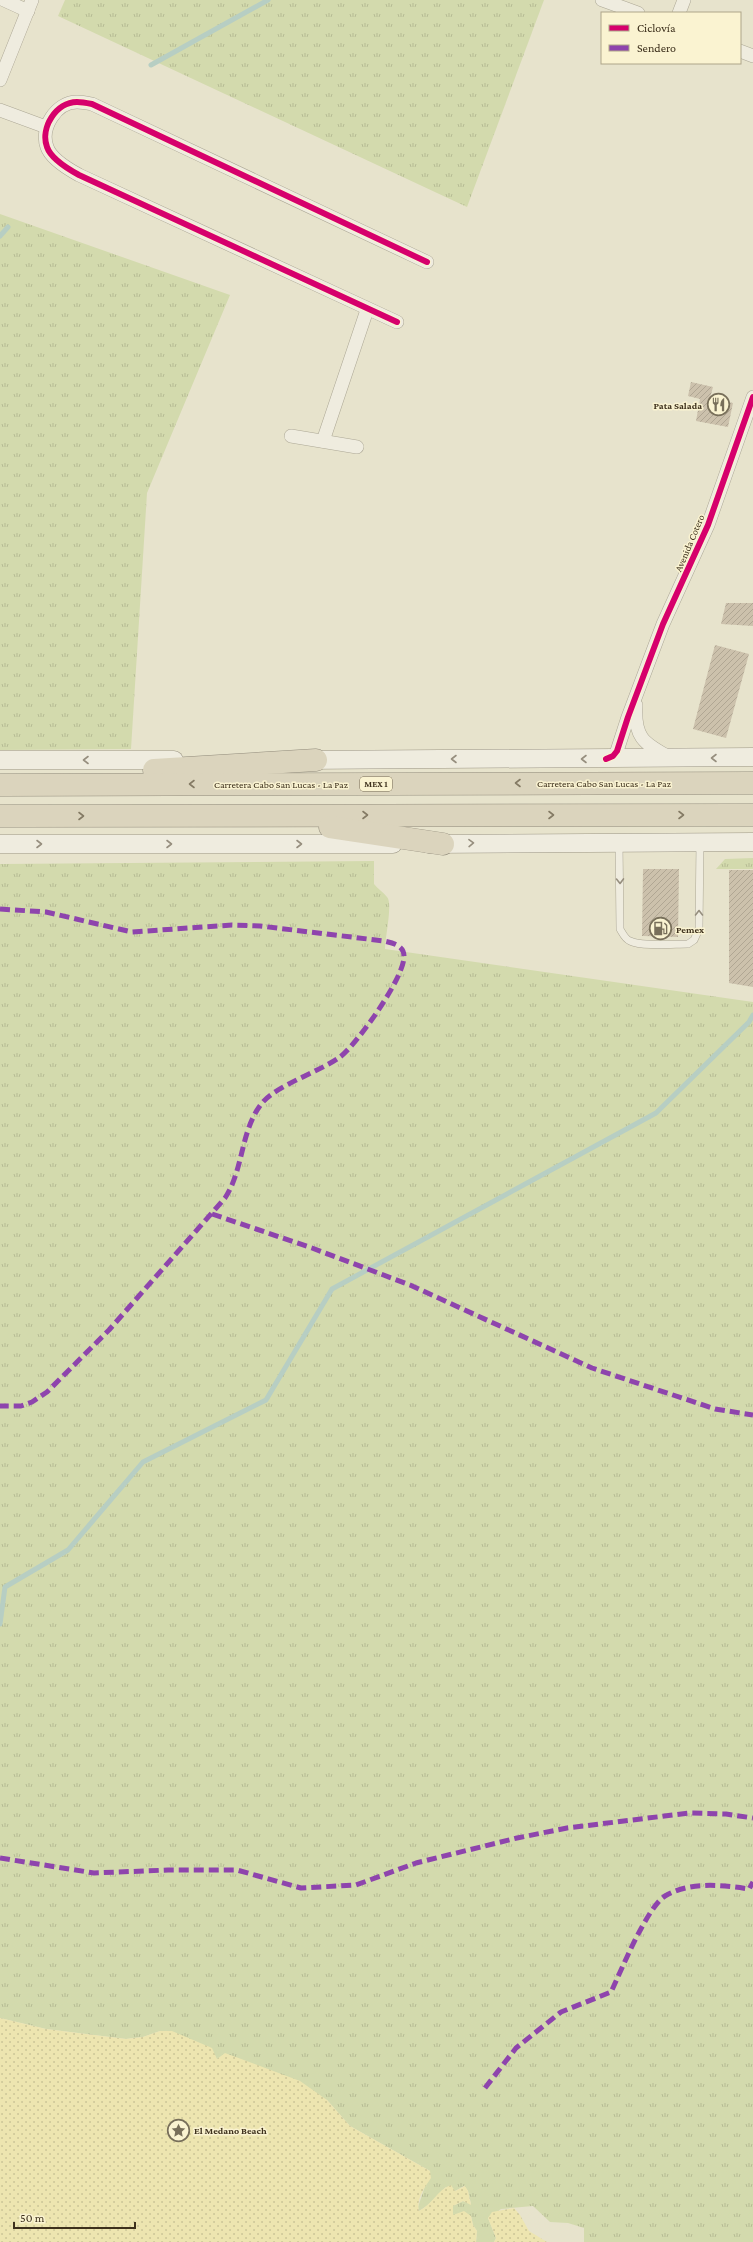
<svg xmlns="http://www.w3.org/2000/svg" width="753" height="2242" viewBox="0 0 753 2242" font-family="'Crimson Pro',serif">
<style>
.grass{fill:url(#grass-tufts)}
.sand{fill:url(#sand-dots)}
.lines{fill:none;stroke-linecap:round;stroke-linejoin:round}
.stream{stroke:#b7cec3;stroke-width:5}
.building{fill:url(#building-hatch)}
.lane-casing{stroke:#aca795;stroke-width:8}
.street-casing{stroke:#aca795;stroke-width:14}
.secondary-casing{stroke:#9c9685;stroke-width:19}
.highway-casing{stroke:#928c7c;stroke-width:23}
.lane{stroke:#efecdf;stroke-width:7}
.street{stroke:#efecdf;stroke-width:13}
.secondary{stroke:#efecdf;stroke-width:18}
.highway{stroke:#dbd4bd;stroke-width:22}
.quiet{stroke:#8e44ad;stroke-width:5;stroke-dasharray:10 5;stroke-linecap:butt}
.cycleway-casing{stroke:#faf3d1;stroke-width:8}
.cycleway{stroke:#d6006c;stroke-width:6}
.oneway{stroke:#968e7e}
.oneway2{stroke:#847a64}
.labels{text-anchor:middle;stroke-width:3;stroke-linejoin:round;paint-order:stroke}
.shield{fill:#faf3d1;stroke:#766a52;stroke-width:1}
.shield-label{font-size:9px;font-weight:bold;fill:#3d301c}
.poi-label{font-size:10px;font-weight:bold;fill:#3d301c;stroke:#faf3d1;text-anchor:start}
.street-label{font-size:10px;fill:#3d301c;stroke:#faf3d1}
</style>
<defs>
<pattern id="grass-tufts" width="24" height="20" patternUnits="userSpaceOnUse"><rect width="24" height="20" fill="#d3daad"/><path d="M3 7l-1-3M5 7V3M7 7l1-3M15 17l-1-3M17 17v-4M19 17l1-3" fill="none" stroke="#b6bb94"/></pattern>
<pattern id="sand-dots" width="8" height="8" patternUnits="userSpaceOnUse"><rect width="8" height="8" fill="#ede5b0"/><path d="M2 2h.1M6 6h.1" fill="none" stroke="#ccc597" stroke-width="1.8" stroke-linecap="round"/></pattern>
<pattern id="building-hatch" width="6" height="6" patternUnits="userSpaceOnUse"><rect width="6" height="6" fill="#ccc1ac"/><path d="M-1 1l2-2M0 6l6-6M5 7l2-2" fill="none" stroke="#b0a693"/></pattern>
</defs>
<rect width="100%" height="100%" fill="#e7e3cc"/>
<g class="grass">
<path d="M65 0H544L467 207 58 16Z"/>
<path d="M0 214 230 295 147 493 131 749 0 750Z"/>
<path d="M753 858V869H716L725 859Z"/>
<path d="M374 861V884C378 889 383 892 387 897 393 903 385 937 385 949L753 1002V2242H584V2228L568 2223 550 2222 533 2206 501 2209 488 2218 496 2238 494 2242H476L477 2231 473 2225 471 2216 453 2215V2206L463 2201 471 2204 468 2191 464 2186 455 2191 446 2187C437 2195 429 2206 419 2211L418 2207 430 2171 350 2126 327 2100 217 2059 160 2031 143 2037 126 2039 46 2029 0 2018V864Z"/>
</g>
<g class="sand">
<path d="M0 2018 46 2029 126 2039 143 2037 160 2031H172L212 2048 217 2059 225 2053 300 2081 327 2100 350 2126 430 2171 431 2178C425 2187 416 2199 419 2211 432 2205 437 2190 451 2185L455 2191 465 2186 468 2191 471 2205 463 2201 453 2206V2215L464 2211 471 2216 473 2225 477 2231 476 2242H0Z"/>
<path d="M514 2208 520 2215 529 2231 547 2242H494L496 2238 488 2218 492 2212Z"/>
</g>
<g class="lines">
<g class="stream">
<path d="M151 65 268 0"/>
<path d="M0 236 8 227"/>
<path d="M0 1624 5 1587 68 1550 143 1462 266 1400 332 1289 656 1113 749 1022 753 1015"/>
</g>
</g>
<g class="building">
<path d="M691 382 713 387 710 398 733 403 728 427 696 421 700 399 688 396Z"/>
<path d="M726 603H753V626L721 624Z"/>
<path d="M715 645 749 654 726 738 693 729Z"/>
<path d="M643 869H679L678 937 642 936Z"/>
<path d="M729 870H753V987L729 983Z"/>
</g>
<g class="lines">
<defs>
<path id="lane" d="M619 842 620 929C623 934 625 939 630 941 643 947 673 944 688 944L694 940 699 929 700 842"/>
<g id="street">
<path d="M4 0 28 11"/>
<path d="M602 0 638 13"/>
<path d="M679 13 684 0"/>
<path d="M740 51 753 56"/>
<path d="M0 80 32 0"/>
<path d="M0 110 46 127"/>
<path d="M397 322 79 175C68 169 51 159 47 147 40 128 56 102 77 102 82 102 87 103 92 104L427 262"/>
<path d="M291 436 357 447"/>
<path d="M323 441 367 310"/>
<path d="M636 705C634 737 643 743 669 757"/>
<path d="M606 759 613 756 617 751 628 717 663 624 708 525 753 397"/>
</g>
<g id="secondary">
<path d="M0 760H174"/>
<path d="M302 760 753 757"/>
<path d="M0 844H393"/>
<path d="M429 844 753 842"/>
</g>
<g id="highway">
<path d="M154 770 316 760"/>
<path d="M0 785 753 783"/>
<path d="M0 816 753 815"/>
<path d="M330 827 443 844"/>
</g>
</defs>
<use href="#lane" class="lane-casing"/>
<use href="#street" class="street-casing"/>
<use href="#secondary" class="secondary-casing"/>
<use href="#highway" class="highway-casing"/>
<use href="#lane" class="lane"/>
<use href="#street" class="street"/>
<use href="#secondary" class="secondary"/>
<use href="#highway" class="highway"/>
<g class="quiet">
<path d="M0 909 46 912 132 932 232 925 260 926 384 941C392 943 404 945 404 956 405 977 357 1044 340 1057 319 1072 277 1085 262 1103 240 1131 244 1169 225 1198L109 1330 47 1392 32 1402 21 1406H0"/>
<path d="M212 1214 312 1248 410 1285 592 1368 715 1409 753 1415"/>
<path d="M0 1858 94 1873 168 1870H237L301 1888 356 1885 416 1863 517 1838 567 1828 689 1813 726 1814 753 1818"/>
<path d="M485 2088 516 2048 561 2012 611 1992C621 1971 647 1907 665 1896 691 1881 722 1885 749 1889L753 1882"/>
</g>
<defs>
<g id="cycleway">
<path d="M397 322 79 175C68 169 51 159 47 147 40 128 56 102 77 102 82 102 87 103 92 104L427 262"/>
<path d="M606 759 613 756 617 751 628 717 663 624 708 525 753 397"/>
</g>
</defs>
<use href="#cycleway" class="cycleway-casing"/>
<use href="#cycleway" class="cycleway"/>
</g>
<defs><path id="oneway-chevron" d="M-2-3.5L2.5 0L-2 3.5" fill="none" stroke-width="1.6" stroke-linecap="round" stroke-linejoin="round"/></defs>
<g class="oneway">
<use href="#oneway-chevron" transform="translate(714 758) rotate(180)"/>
<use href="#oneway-chevron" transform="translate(454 759) rotate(180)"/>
<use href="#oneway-chevron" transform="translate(584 759) rotate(180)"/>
<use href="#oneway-chevron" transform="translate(86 760) rotate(180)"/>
<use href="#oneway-chevron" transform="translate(471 843) rotate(-1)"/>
<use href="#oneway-chevron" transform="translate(39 844)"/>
<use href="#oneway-chevron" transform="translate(169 844)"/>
<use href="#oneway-chevron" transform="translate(299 844)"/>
<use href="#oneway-chevron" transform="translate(620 881) rotate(89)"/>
<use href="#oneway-chevron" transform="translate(699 913) rotate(-90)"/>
</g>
<g class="oneway2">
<use href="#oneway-chevron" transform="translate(518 783) rotate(180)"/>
<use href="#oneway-chevron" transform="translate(192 784) rotate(180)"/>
<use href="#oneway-chevron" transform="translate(365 815)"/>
<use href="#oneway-chevron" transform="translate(551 815)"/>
<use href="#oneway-chevron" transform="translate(681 815)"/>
<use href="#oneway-chevron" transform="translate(81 816)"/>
</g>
<defs>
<symbol id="restaurant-ring" viewBox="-11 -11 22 22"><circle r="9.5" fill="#faf3d1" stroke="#786f5a" stroke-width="1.5"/><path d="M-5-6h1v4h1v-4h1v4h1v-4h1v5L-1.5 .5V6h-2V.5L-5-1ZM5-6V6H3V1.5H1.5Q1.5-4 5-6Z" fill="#786f5a"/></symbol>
<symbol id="fuel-ring" viewBox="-11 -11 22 22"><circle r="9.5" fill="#faf3d1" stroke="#786f5a" stroke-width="1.5"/><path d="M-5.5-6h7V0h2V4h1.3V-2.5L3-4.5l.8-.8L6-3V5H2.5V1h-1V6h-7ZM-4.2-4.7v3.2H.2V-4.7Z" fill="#786f5a"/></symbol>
<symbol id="sight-ring" viewBox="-11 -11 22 22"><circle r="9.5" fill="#faf3d1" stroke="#786f5a" stroke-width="1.5"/><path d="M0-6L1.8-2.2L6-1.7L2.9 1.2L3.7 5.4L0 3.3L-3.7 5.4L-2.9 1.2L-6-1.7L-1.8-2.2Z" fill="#786f5a"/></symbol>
</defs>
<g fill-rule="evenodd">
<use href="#restaurant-ring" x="706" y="392" width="25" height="25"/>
<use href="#fuel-ring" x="648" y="916" width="25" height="25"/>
<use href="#sight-ring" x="166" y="2118" width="25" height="25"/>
</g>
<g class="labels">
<rect class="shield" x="360" y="777" width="32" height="14" rx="3"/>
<g class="shield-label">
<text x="376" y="787">MEX 1</text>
</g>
<g class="poi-label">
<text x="702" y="409" text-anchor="end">Pata Salada</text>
<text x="676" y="933">Pemex</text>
<text x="194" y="2134">El Medano Beach</text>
</g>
<g class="street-label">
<text transform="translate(689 543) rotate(-67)" y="4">Avenida Cotero</text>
<text x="604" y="787">Carretera Cabo San Lucas - La Paz</text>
<text x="281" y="788">Carretera Cabo San Lucas - La Paz</text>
</g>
</g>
<rect x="601" y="12" width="140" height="52" fill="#faf3d1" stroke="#aea589"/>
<rect x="609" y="25" width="20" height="6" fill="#d6006c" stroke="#aea589"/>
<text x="637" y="32" font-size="12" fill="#3d301c">Ciclovía</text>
<rect x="609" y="45" width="20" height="6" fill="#8e44ad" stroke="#aea589"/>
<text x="637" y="52" font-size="12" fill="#3d301c">Sendero</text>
<path d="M14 2222v6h121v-6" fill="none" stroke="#3d301c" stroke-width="2"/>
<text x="20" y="2222" font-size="12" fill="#3d301c" stroke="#faf3d1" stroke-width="3" paint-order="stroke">50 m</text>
</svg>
